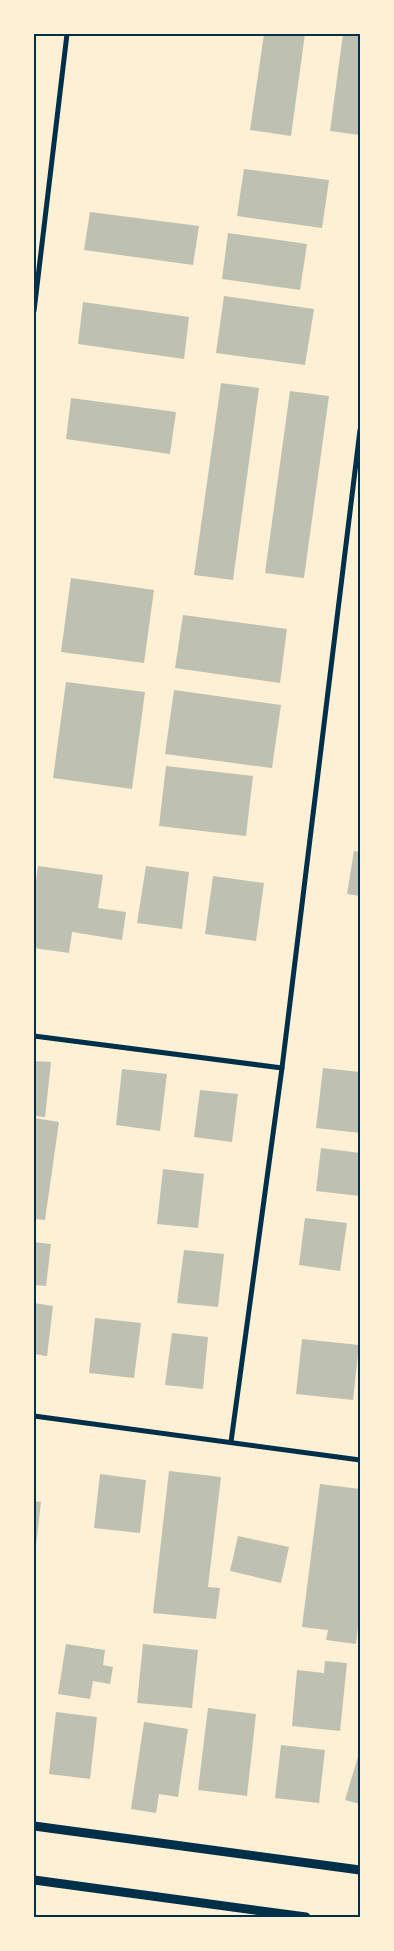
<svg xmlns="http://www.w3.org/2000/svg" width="394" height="1951" viewBox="0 0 394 1951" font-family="Cabin,sans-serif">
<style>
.building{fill:#bec0b2}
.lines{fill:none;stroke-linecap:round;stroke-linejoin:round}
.minor{stroke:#003049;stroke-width:5}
.tertiary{stroke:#003049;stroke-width:9}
.neatline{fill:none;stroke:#003049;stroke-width:2}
</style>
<rect width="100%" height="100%" fill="#fdf0d5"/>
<g class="building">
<path d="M264 34H305L291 136 250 130Z"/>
<path d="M343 34H360V135L330 131Z"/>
<path d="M244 169 329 180 322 228 237 216Z"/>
<path d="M90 212 199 226 193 265 84 250Z"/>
<path d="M228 233 307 244 300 290 222 279Z"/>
<path d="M224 296 314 309 305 365 216 353Z"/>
<path d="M83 302 189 317 184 359 78 344Z"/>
<path d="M221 383 259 388 233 580 194 575Z"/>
<path d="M290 391 329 396 304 578 265 573Z"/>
<path d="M71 398 176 412 170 454 66 439Z"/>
<path d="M71 578 154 590 144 663 61 652Z"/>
<path d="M183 615 287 629 280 683 175 668Z"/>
<path d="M66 682 145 692 132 789 53 778Z"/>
<path d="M174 690 281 705 272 768 165 754Z"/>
<path d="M166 766 253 776 246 836 159 826Z"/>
<path d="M354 851 360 852V896L347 894Z"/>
<path d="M38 866 103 875 98 908 126 912 122 940 72 932 69 953 34 948V895Z"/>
<path d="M146 866 189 872 182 929 137 923Z"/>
<path d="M213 876 264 883 256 941 205 934Z"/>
<path d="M34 1061 51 1062 45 1117 34 1116Z"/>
<path d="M323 1068 360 1072V1133L316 1128Z"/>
<path d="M122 1069 167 1074 160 1131 116 1125Z"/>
<path d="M200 1090 238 1094 232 1142 194 1137Z"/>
<path d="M34 1118 59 1122 45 1220 34 1219Z"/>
<path d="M321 1148 360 1153V1196L316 1191Z"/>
<path d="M163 1169 204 1174 198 1228 157 1224Z"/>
<path d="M305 1218 347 1223 340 1271 299 1265Z"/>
<path d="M34 1242 51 1244 46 1286 34 1285Z"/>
<path d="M184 1250 224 1254 218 1307 177 1303Z"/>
<path d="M34 1303 53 1306 47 1356 34 1354Z"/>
<path d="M95 1318 141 1323 134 1378 89 1373Z"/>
<path d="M172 1333 208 1337 203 1389 165 1385Z"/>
<path d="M302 1339 359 1345 353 1400 296 1394Z"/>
<path d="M169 1471 221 1477 208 1587 220 1588 216 1619 153 1613Z"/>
<path d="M100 1474 146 1480 140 1533 94 1528Z"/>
<path d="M320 1484 360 1489V1608L356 1644 326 1640 328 1630 302 1627Z"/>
<path d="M34 1501 41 1502 35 1555H34Z"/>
<path d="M238 1536 289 1547 281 1583 230 1571Z"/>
<path d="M66 1644 105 1650 103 1665 113 1667 110 1684 93 1681 90 1699 58 1694Z"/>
<path d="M143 1644 198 1650 192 1708 137 1703Z"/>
<path d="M325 1661 347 1663 340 1731 292 1726 297 1670 324 1673Z"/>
<path d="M208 1708 256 1714 247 1796 198 1790Z"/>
<path d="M56 1712 97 1717 90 1779 49 1774Z"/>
<path d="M144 1722 188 1729 178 1797 159 1794 156 1813 131 1809Z"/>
<path d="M281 1745 325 1750 319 1803 275 1798Z"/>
<path d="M360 1750V1804L345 1800Z"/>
</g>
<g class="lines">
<g class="minor">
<path d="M34 311 67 34"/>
<path d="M34 1036 282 1068"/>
<path d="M34 1416 360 1460"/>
<path d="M231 1442 282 1068 360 430"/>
</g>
<g class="tertiary">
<path d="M34 1826 360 1870"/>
<path d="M34 1880 306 1917"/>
</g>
</g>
<rect width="394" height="1951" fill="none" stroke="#fdf0d5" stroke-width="70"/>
<rect x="35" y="35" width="324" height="1881" class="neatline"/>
</svg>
